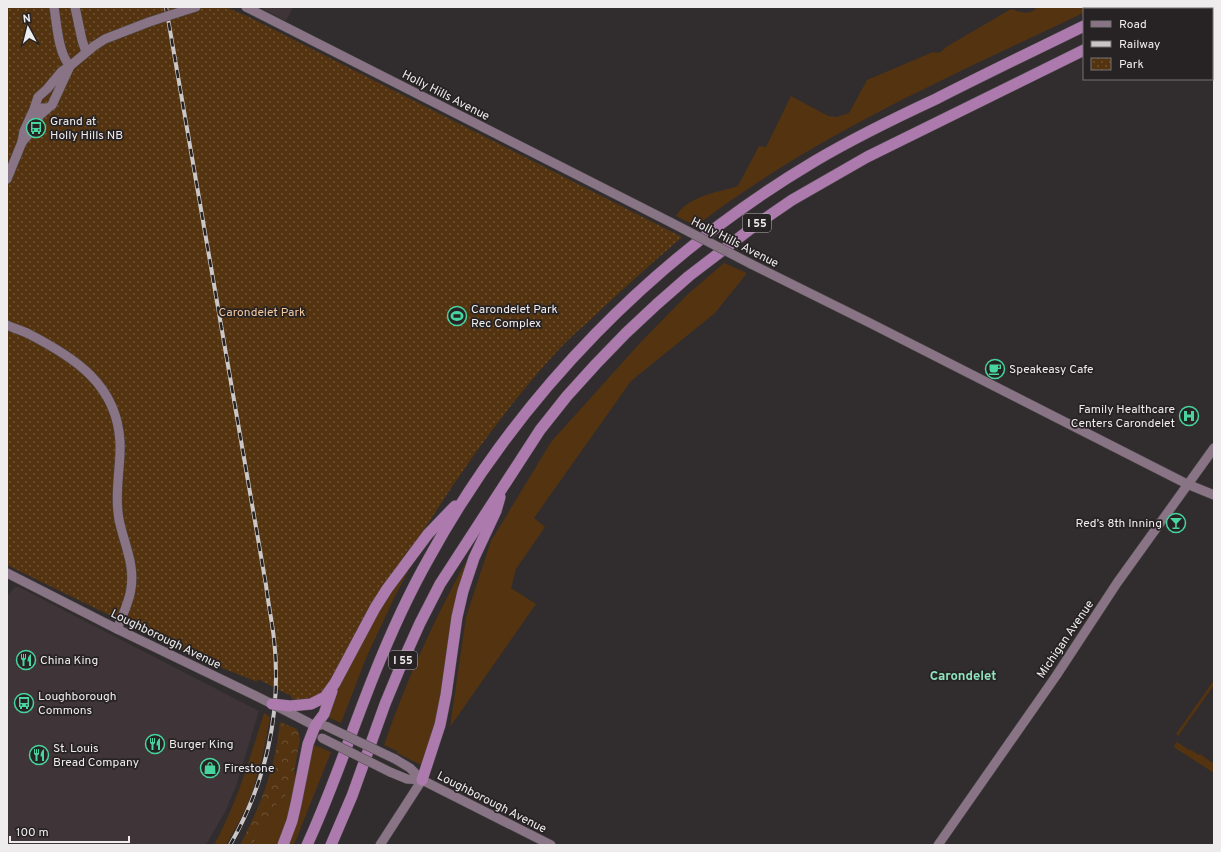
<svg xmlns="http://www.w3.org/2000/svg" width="1221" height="852" viewBox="0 0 1221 852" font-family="Overpass,sans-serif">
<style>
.built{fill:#3f3437}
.grass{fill:#543410}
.forest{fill:url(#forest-crowns)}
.park{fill:url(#park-dots)}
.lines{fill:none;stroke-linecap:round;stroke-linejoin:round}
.secondary-casing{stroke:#4c4849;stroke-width:10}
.highway-casing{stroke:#4c4849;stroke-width:12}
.secondary{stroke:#887485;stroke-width:9}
.highway{stroke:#ad7aae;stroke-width:11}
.rail-casing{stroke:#cbc7c8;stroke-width:4}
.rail{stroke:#272223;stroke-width:2.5;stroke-dasharray:8;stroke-linecap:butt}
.secondary-bridge-casing{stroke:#4c4849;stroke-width:10;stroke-linecap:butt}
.highway-bridge-casing{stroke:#4c4849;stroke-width:12;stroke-linecap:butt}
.secondary-bridge{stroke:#887485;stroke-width:9}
.highway-bridge{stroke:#ad7aae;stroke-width:11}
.labels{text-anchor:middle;stroke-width:3.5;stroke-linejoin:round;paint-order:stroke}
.shield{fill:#272223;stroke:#b3afb0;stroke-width:1}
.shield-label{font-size:11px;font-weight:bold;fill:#efeced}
.street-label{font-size:12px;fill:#efeced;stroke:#272223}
.poi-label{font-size:12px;fill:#efeced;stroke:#272223;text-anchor:start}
.park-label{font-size:12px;fill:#f4c89f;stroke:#272223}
.neighbourhood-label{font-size:13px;font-weight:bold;fill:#8ee3bd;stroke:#272223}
</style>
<defs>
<pattern id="forest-crowns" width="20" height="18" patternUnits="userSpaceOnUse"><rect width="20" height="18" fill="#543410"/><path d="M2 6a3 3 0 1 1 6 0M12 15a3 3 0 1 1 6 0" fill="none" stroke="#6d5233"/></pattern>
<pattern id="park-dots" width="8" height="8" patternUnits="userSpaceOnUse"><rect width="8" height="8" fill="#543410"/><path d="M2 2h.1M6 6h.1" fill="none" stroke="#6d5233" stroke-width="1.8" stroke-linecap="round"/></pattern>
</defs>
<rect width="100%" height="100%" fill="#312c2d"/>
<g class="built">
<path d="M259 7H293L286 21Z"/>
<path d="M15 587H19L259 711 236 786 225 812 206 845H7V596Z"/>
</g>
<g class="grass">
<path d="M1037 7H1094L1090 9H1084V12L1081 14C949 77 813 136 696 226L676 216C689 195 717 193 738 186L759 146 766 147 791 96 828 116 837 117 849 113 867 80 933 52C939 54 942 52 946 47L1011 9C1020 12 1031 16 1037 7Z"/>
<path d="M724 263 747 273 715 313 631 381 534 518 545 527 516 569 511 588 536 604 450 727 466 617 491 541 551 442 640 343 688 294Z"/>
<path d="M471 553 437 720 422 764H419L397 753V751L384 745C407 678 436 615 471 553Z"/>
<path d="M412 564 395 596 366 658 341 723 328 717 332 699 387 595Z"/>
<path d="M1214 680V685L1178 736 1176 734Z"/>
<path d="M264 713 270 717C266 741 261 765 253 789 247 809 236 827 226 845H214C237 803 250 758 264 713Z"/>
<path d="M1177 742 1189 750H1191L1199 755 1200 754 1214 764V773L1175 748 1174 746Z"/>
<path d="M312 744 331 752 296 840 293 845H288Z"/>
<path d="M294 772H295L296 787 280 845H252L273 808 286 795Z"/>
</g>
<path class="forest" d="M280 722 297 729 299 734 300 740 294 772 286 795 273 808 252 845H240C262 803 275 768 280 722Z"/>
<path class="park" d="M7 7H226L249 17 682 237C650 265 618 293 588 322 575 333 562 345 551 358 462 457 397 574 328 687L319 697 297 700 291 698V696L258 679 257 682 195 657 7 565Z"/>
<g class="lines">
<defs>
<g id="secondary">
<path d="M54 7C57 25 58 53 70 66"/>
<path d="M75 7 82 40 86 52"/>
<path d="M246 7 672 223"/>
<path d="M186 10 196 7"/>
<path d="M42 108H48L52 105 70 66"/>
<path d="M22 142 24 131 34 109 38 97 47 89 62 71 70 66 94 46 105 39 149 22"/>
<path d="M7 179 22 142 29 134 40 115 47 109"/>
<path d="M751 264 870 323 1187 484 1214 495"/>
<path d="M7 325C13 328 20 330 27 333 74 357 117 384 120 442 121 466 115 489 118 512 119 526 125 540 128 553 137 584 129 601 117 629"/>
<path d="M7 573 117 629 256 696"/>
<path d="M290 713 315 726 321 725"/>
<path d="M395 759 410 768 422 780 551 845"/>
<path d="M390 772 407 779 422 780"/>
<path d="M380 845 422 780"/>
<path d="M938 845 1056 676 1117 583 1214 448"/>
</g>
<g id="highway">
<path d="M1120 9 1124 7"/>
<path d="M1173 9 1177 7"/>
<path d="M290 706 311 704 325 697 335 683 375 608 387 589 428 534 455 506"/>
<path d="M422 780 440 725 446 695 457 617 463 591 474 558 496 511 500 497"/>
<path d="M283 845 292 821 296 804 308 744 315 726 324 714 332 691"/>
<path d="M307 845C333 789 351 732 374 675 390 635 408 595 429 558 519 394 655 256 815 161 854 138 895 118 936 99 985 74 1035 50 1084 26"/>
<path d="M331 845 352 796 385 704 402 663 420 623 440 584 540 430 567 396 596 364 626 333 657 304 689 276 757 224 792 200 867 157 1084 50"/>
</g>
</defs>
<use href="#secondary" class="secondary-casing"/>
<use href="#highway" class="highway-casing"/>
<use href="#secondary" class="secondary"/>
<use href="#highway" class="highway"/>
<defs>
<path id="rail" d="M166 7 266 585C268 603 272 621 274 639 282 711 266 783 230 845"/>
</defs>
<use href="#rail" class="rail-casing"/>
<use href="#rail" class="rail"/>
<defs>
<g id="secondary-bridge">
<path d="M149 22 186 10"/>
<path d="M672 223 751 264"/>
<path d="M256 696 290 713"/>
<path d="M326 726 395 759"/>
<path d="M322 738 390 772"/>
</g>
<path id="highway-bridge" d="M272 704 290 706"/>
</defs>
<use href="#secondary-bridge" class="secondary-bridge-casing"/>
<use href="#highway-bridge" class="highway-bridge-casing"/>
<use href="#secondary-bridge" class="secondary-bridge"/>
<use href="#highway-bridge" class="highway-bridge"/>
</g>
<defs>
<symbol id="bus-ring" viewBox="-11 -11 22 22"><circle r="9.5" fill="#272223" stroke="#47d49e" stroke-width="1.5"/><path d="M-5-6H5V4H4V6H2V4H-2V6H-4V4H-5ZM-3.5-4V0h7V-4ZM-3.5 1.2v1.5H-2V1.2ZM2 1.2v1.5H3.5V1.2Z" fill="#47d49e"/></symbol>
<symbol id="stadium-ring" viewBox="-11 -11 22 22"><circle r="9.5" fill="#272223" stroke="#47d49e" stroke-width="1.5"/><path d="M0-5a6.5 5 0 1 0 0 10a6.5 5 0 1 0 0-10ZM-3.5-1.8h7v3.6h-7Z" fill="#47d49e"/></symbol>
<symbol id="cafe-ring" viewBox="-11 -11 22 22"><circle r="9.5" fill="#272223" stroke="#47d49e" stroke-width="1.5"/><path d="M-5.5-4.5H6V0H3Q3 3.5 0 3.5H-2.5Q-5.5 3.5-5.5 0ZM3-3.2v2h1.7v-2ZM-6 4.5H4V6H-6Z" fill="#47d49e"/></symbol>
<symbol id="hospital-ring" viewBox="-11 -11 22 22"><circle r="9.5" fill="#272223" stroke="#47d49e" stroke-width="1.5"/><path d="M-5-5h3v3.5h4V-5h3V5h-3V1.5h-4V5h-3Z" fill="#47d49e"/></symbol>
<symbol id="bar-ring" viewBox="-11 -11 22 22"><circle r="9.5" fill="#272223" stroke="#47d49e" stroke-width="1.5"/><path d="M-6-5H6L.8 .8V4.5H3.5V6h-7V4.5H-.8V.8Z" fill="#47d49e"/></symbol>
<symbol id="restaurant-ring" viewBox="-11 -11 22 22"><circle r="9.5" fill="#272223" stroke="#47d49e" stroke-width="1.5"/><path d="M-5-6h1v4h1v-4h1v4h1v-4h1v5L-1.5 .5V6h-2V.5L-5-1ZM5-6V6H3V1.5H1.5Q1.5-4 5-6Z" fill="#47d49e"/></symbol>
<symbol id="shop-ring" viewBox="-11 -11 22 22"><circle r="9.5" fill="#272223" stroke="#47d49e" stroke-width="1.5"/><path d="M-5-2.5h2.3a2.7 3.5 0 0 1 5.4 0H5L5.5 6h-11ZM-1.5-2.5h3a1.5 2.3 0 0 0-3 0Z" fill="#47d49e"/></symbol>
</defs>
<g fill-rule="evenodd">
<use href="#bus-ring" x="25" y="117" width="22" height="22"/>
<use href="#stadium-ring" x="446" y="305" width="22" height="22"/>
<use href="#cafe-ring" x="984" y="358" width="22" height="22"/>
<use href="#hospital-ring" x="1178" y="405" width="22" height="22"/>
<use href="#bar-ring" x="1165" y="512" width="22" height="22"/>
<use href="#restaurant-ring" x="15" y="649" width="22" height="22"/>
<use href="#bus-ring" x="13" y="692" width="22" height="22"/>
<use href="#restaurant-ring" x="144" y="733" width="22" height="22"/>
<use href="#restaurant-ring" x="28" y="744" width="22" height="22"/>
<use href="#shop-ring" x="199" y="757" width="22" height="22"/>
</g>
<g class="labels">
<g class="shield">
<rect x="743" y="214" width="28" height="18" rx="3"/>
<rect x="389" y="651" width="28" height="18" rx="3"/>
</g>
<g class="shield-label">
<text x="757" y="227">I 55</text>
<text x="403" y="664">I 55</text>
</g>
<g class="street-label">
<text transform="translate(446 95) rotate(27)" y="4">Holly Hills Avenue</text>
<text transform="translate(735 242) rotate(27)" y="4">Holly Hills Avenue</text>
<text transform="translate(166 639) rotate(26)" y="4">Loughborough Avenue</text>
<text transform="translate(1065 639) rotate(-56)" y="4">Michigan Avenue</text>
<text transform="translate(492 802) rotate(27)" y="4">Loughborough Avenue</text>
</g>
<g class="poi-label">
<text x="50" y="125">Grand at<tspan x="50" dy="14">Holly Hills NB</tspan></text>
<text x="471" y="313">Carondelet Park<tspan x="471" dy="14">Rec Complex</tspan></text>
<text x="1009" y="373">Speakeasy Cafe</text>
<text x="1175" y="413" text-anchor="end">Family Healthcare<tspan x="1175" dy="14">Centers Carondelet</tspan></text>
<text x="1162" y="527" text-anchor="end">Red’s 8th Inning</text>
<text x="40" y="664">China King</text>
<text x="38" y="700">Loughborough<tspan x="38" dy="14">Commons</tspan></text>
<text x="169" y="748">Burger King</text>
<text x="53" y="752">St. Louis<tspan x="53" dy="14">Bread Company</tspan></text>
<text x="224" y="772">Firestone</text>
</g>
<g class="park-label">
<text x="262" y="316">Carondelet Park</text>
</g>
<g class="neighbourhood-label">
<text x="963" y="680">Carondelet</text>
</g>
</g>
<rect width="1221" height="852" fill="none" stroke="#efeced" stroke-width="16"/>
<rect x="1083" y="8" width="130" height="72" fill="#272223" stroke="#777374"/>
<rect x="1091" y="21" width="20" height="6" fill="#887485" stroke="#777374"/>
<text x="1119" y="28" font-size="12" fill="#efeced">Road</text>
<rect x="1091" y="41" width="20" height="6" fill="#cbc7c8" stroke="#777374"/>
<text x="1119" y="48" font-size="12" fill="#efeced">Railway</text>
<rect x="1091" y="58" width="20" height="12" fill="url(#park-dots)" stroke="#777374"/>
<text x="1119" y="68" font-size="12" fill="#efeced">Park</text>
<g transform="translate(28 28) rotate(353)" stroke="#272223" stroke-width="3" paint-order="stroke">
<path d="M0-3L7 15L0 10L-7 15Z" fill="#efeced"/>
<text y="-6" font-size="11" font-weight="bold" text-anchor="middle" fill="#efeced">N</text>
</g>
<path d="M10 836v6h119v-6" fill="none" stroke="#efeced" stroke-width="2"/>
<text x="16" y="836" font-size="12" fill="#efeced" stroke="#272223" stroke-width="3" paint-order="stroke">100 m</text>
</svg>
